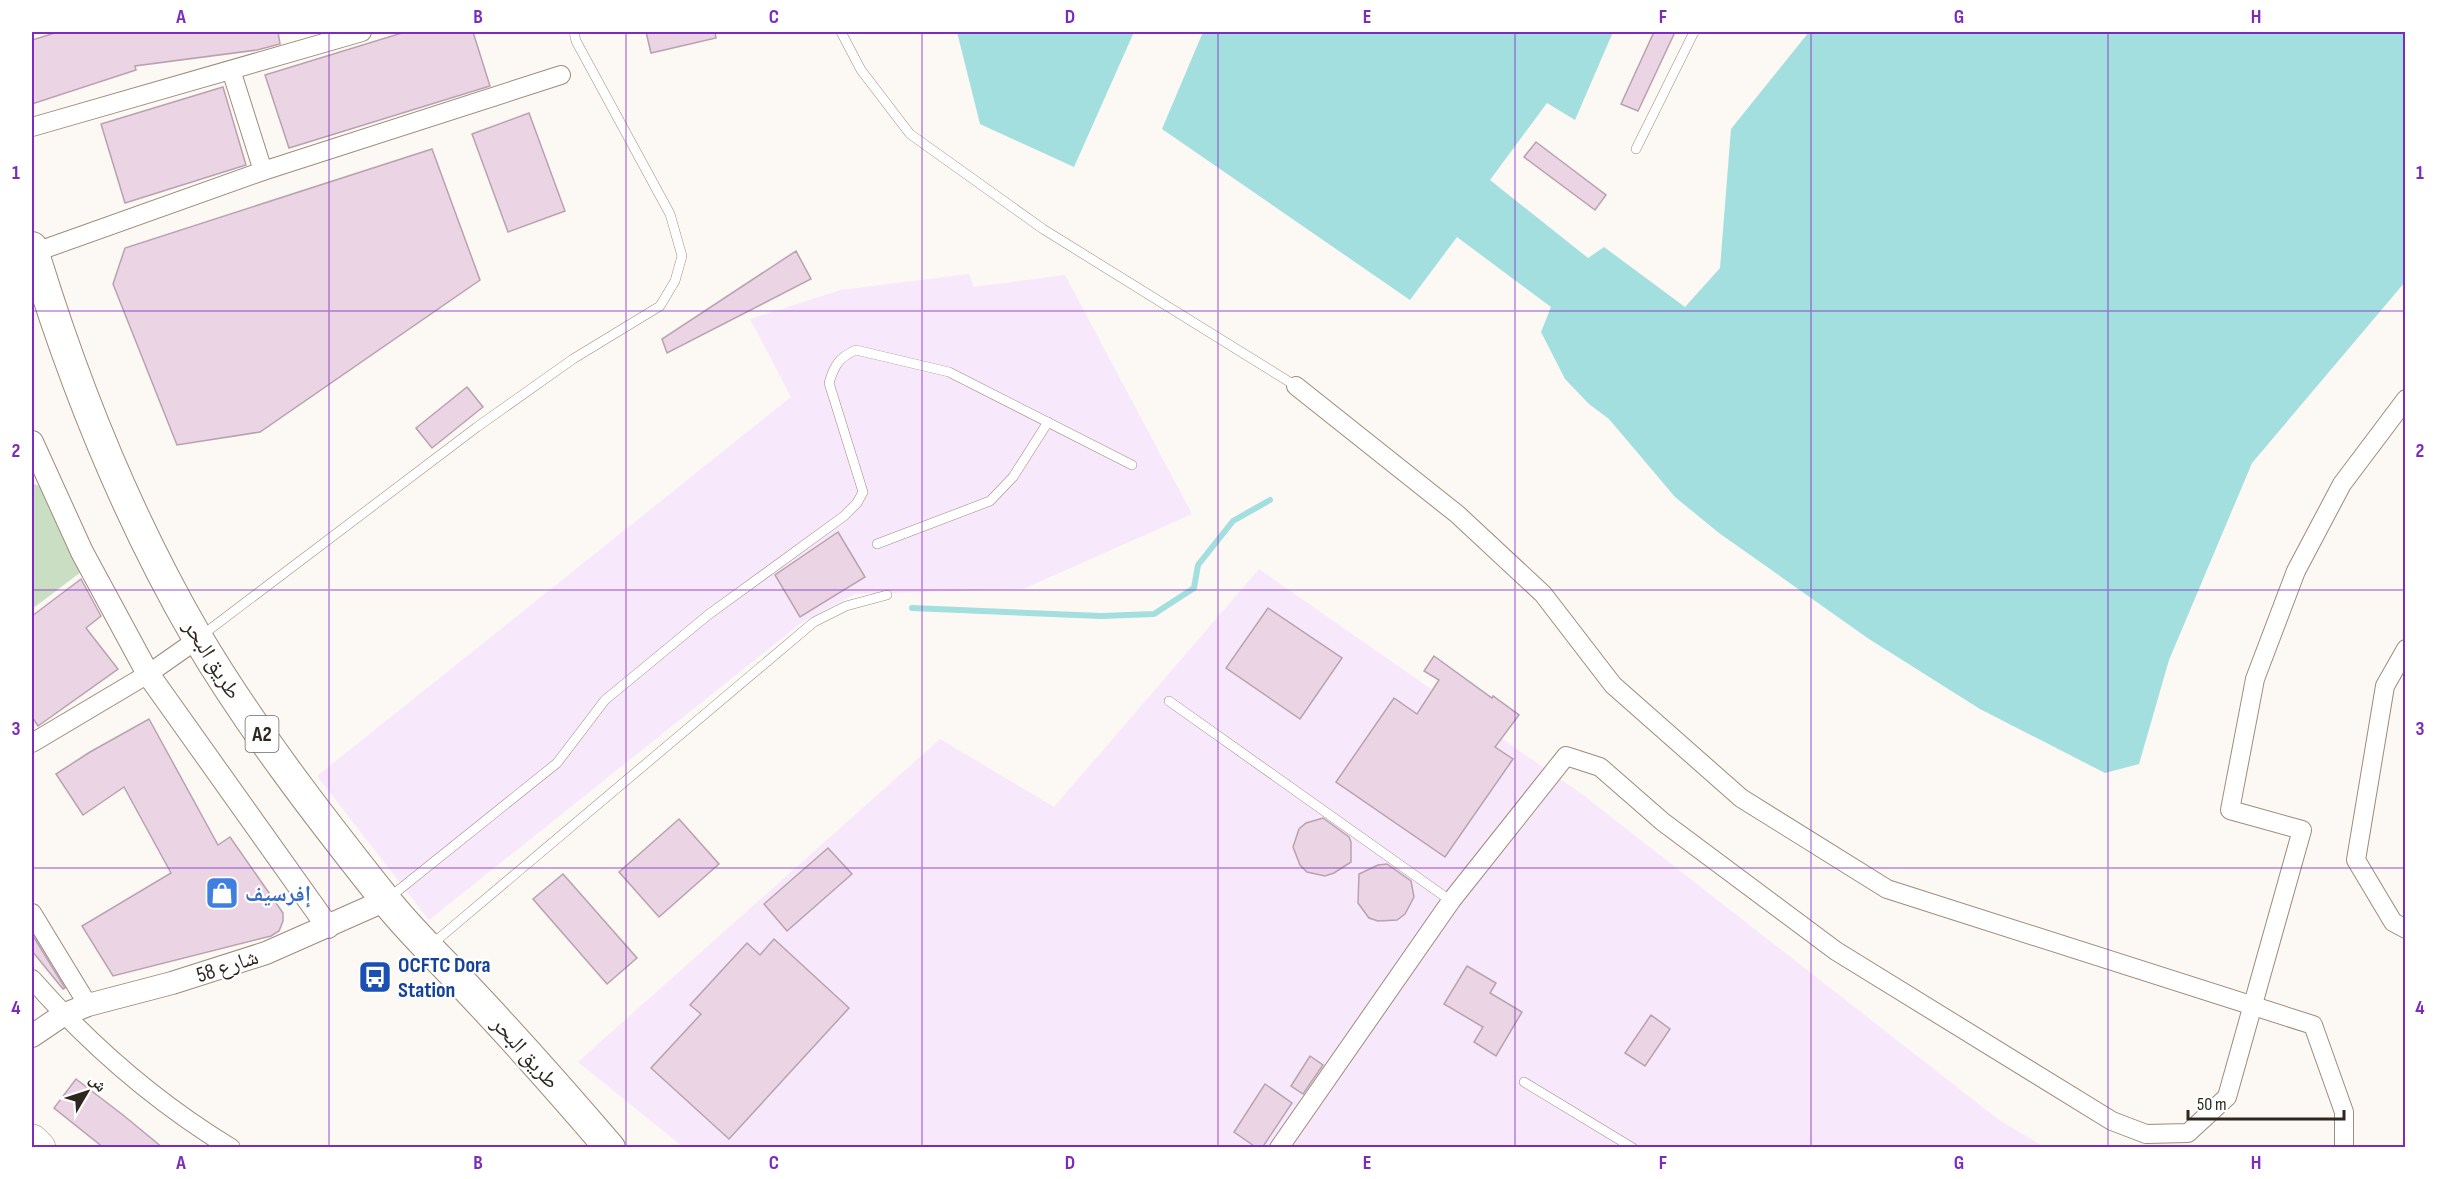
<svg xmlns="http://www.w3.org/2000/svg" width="2437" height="1179" viewBox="0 0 2437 1179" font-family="'Sofia Sans Condensed','Noto Naskh Arabic',sans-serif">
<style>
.industrial{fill:#f8e8fb}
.green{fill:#cadec3}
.water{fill:#a3dfdf}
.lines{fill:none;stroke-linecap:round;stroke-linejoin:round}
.stream{stroke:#a3dfdf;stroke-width:6}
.building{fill:#ebd4e3;stroke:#b8a2b0;stroke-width:1.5}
.service-casing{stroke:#9e8b7b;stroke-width:10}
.minor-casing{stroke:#9e8b7b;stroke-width:20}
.tertiary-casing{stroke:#9e8b7b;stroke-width:24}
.trunk-casing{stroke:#9e8b7b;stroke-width:32}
.motorway-casing{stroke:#9e8b7b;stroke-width:34}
.service{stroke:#fff;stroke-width:9}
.minor{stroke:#fff;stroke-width:18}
.tertiary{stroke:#fff;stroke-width:22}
.trunk{stroke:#fff;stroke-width:30}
.motorway{stroke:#fff;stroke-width:33}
.grid{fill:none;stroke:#7b2cbf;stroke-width:1.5;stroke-opacity:0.55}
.labels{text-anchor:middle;stroke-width:4.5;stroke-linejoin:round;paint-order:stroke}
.shield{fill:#fff;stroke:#6d6863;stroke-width:1.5}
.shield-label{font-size:21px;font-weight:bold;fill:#2e2720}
.street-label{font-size:22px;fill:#2e2720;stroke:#fff}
.shop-label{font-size:22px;font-weight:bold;fill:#366cbe;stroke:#fff;text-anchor:start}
.transit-label{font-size:22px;font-weight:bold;fill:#164399;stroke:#fff;text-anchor:start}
.neatline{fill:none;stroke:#7b2cbf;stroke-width:2}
.grid-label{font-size:20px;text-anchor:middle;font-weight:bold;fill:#7b2cbf}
</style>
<rect width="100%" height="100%" fill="#fcf8f4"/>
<g class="industrial">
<path d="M969 274 974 287 1065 275 1192 514 1023 589 855 594 801 623 429 920 317 776 791 397 750 319 841 290Z"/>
<path d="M1259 569 1583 795 1999 1120 2044 1147H683L578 1062 940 739 1054 807Z"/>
</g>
<path class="green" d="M32 483 39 486 70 536 81 572 32 609Z"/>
<g class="water">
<path d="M957 32H1134L1074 167 980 124Z"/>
<path d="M1203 32H1613L1575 120 1547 103 1490 180 1588 258 1604 247 1685 307 1720 268 1731 129 1809 32H2405V282L2252 463 2169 660 2139 764 2105 773 1980 709 1869 639 1719 533 1675 497 1609 419 1589 404 1565 379 1541 332 1551 307 1457 237 1410 300 1162 129Z"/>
</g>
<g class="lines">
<path class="stream" d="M912 608 1101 616 1154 614 1194 588 1198 565 1233 521 1270 500"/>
</g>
<g class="building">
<path d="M58 32H278L280 44 257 50 135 66 136 70 32 104V40Z"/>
<path d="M405 32H473L490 86 289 148 265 75Z"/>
<path d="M646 32H715L716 38 651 53Z"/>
<path d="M1654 32H1675L1638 111 1621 104Z"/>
<path d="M223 87 246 165 125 203 101 124Z"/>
<path d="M529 113 565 211 508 232 472 134Z"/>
<path d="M1536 142 1606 195 1595 210 1524 157Z"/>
<path d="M432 149 480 280 260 432 177 445 113 284 125 248Z"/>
<path d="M796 251 811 279 667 353 662 339Z"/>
<path d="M467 387 483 407 432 448 416 428Z"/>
<path d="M838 532 865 577 800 617 775 575Z"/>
<path d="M81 579 101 616 86 628 118 669 38 726 32 717V616Z"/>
<path d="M1268 608 1342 658 1300 719 1226 668Z"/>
<path d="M1434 656 1492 698 1493 696 1519 715 1495 747 1513 759 1445 857 1336 782 1394 698 1417 714 1439 680 1424 671Z"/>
<path d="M149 719 218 845 230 837 283 913V921L279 931 271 936 113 976 82 926 171 873 124 787 83 815 56 774 90 752Z"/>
<path d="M1323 818 1349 837 1351 842V862L1334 873 1325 876 1307 872 1300 865 1293 847 1299 829 1306 823Z"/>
<path d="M679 819 719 864 659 917 619 872Z"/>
<path d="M828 848 852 874 787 931 764 904Z"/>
<path d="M1387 864 1411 881 1414 897 1405 914 1397 920 1378 921 1369 918 1358 903 1359 874 1378 865Z"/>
<path d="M563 874 637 958 607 984 533 899Z"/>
<path d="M32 934 65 988 63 989 32 951Z"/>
<path d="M774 939 849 1008 729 1139 651 1068 701 1014 690 1005 747 943 760 955Z"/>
<path d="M1467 966 1496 983 1490 993 1522 1012 1496 1056 1474 1042 1483 1027 1444 1004Z"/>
<path d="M1651 1015 1670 1029 1645 1066 1625 1053Z"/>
<path d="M1310 1056 1323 1065 1303 1094 1291 1086Z"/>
<path d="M76 1079 123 1115 163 1148H104L54 1108Z"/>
<path d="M1265 1084 1292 1103 1262 1148H1257L1234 1132Z"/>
</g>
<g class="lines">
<defs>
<g id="service">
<path d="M841 32 861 70 910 134 1043 229 1296 386"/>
<path d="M1636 149 1694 32"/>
<path d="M877 544 990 501 1013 477 1048 422"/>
<path d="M201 636 477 427 573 359 660 306 675 281 682 256 670 214 576 41 574 32"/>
<path d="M1169 701 1451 901"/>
<path d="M390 897 557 763 605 700 708 615 844 516 857 503 863 492 829 383C834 366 839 357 856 350L949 372 1132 465"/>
<path d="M431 945 814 622 846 606 887 595"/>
<path d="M1524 1082 1633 1148"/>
</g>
<g id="minor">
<path d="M231 70 263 171"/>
<path d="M32 127 362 32"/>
<path d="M33 253 263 171 561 75"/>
<path d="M1296 386 1457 514 1543 594 1613 685 1741 798 1887 889 2313 1025 2344 1112V1148"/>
<path d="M2406 649 2385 686 2356 860 2393 922 2406 929"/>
<path d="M32 743 148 674 198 639"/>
<path d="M32 913 88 1005"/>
<path d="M32 979C89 1044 157 1103 231 1148"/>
<path d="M1279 1148 1451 901 1566 756 1600 767 1663 822 1836 951 2112 1121 2146 1134 2188 1133 2227 1097 2302 830 2230 810 2255 679 2296 571 2342 484 2406 399"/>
</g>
<g id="tertiary">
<path d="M32 442 82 552 148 674 328 927"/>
<path d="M32 1036 63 1015 88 1005 172 983 266 953 386 900"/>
</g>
<path id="trunk" d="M32 247C73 382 126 515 197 637 251 728 318 815 384 898 408 929 438 957 465 986 515 1039 563 1093 610 1148"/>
<path id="motorway" d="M32 1141 39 1148"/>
</defs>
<use href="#service" class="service-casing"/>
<use href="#minor" class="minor-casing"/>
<use href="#tertiary" class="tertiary-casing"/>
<use href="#trunk" class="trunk-casing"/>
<use href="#motorway" class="motorway-casing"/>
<use href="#service" class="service"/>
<use href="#minor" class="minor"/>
<use href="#tertiary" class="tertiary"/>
<use href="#trunk" class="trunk"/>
<use href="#motorway" class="motorway"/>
</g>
<path class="grid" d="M329 32V1148M626 32V1148M922 32V1148M1218 32V1148M1515 32V1148M1811 32V1148M2108 32V1148M32 311H2406M32 590H2406M32 868H2406"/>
<defs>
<symbol id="shop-square" viewBox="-11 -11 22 22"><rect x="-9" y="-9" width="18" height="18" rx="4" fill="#3f7fe0" stroke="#fff"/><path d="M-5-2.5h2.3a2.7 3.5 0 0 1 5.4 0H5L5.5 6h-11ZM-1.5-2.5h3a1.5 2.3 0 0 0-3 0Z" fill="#fff"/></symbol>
<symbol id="bus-square" viewBox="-11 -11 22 22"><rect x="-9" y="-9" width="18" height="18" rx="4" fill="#1a4fb4" stroke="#fff"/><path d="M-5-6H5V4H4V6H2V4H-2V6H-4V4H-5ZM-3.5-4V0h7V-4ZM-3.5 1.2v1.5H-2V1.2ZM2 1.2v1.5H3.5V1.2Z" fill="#fff"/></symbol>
</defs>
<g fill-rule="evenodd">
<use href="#shop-square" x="203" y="874" width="38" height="38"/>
<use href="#bus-square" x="356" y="958" width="38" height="38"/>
</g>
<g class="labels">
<rect class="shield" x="245.5" y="716" width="33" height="36" rx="4.5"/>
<g class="shield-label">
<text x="262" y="741">A2</text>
</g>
<g class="street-label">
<text transform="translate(213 659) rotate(58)" y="8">طريق البحر</text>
<text transform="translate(227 965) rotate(-18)" y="8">شارع 58</text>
<text transform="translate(526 1052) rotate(48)" y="8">طريق البحر</text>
</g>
<g class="shop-label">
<text x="245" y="901">إفرسيف</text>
</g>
<g class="transit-label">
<text x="398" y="972">OCFTC Dora<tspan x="398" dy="25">Station</tspan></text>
</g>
</g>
<rect width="2437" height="1179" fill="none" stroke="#ffffff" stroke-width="66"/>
<g transform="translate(87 1092) rotate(51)" stroke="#ffffff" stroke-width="4.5" paint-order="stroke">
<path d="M0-4.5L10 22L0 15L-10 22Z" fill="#2e2720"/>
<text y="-9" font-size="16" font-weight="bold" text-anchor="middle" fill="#2e2720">ش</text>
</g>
<path d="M2188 1110v9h156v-9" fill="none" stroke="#2e2720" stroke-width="3"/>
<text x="2197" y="1110" font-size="18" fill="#2e2720" stroke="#ffffff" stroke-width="4.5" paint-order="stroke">50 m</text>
<rect x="33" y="33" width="2371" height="1113" class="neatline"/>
<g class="grid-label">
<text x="181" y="23">A</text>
<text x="478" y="23">B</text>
<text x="774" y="23">C</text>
<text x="1070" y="23">D</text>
<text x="1367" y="23">E</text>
<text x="1663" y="23">F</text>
<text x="1959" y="23">G</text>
<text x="2256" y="23">H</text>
<text x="16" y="179">1</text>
<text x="2420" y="179">1</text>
<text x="16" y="457">2</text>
<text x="2420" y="457">2</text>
<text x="16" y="735">3</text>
<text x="2420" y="735">3</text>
<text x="16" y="1014">4</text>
<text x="2420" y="1014">4</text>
<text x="181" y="1169">A</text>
<text x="478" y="1169">B</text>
<text x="774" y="1169">C</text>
<text x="1070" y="1169">D</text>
<text x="1367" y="1169">E</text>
<text x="1663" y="1169">F</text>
<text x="1959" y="1169">G</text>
<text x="2256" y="1169">H</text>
</g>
</svg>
